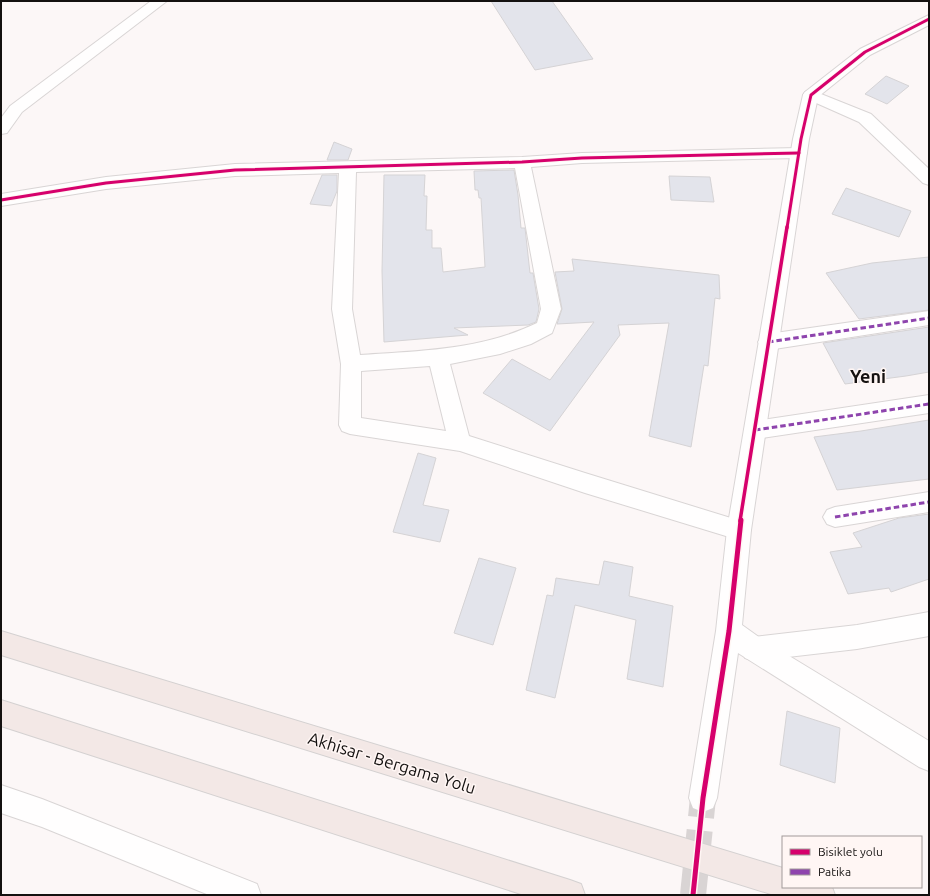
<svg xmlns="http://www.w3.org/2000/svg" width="930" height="896" viewBox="0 0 930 896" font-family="Ubuntu,sans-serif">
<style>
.building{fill:#e3e4eb;stroke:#d5d3d5}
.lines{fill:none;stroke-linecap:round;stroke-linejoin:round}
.tertiary-tunnel{stroke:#d9d4d4;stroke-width:26;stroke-dasharray:26 13;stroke-linecap:butt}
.minor-casing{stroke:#d9d5d5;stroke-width:2}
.tertiary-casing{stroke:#d9d5d5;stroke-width:2}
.trunk-casing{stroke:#d4d1d1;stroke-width:2}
.minor{fill:#fffefe;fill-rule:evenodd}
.tertiary{fill:#fffefe;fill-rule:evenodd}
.trunk{fill:#f3e8e6;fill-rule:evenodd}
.quiet{stroke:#8e44ad;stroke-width:3;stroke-dasharray:5.5 3;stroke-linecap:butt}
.cycleway-far2-casing{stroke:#fff6f4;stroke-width:5}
.cycleway-far1-casing{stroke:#fff6f4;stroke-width:6}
.cycleway-casing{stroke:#fff6f4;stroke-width:8}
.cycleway-far2{stroke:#d6006c;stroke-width:3}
.cycleway-far1{stroke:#d6006c;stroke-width:3.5}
.cycleway{stroke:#d6006c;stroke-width:5}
.labels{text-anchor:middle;stroke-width:3;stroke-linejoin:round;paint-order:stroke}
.near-street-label{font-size:17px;fill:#141110;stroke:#fff6f4}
.district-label{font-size:18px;font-weight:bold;fill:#141110;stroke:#fff6f4}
</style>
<rect width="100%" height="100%" fill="#fcf7f7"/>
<g class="building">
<path d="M491 1H552L593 59 535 70Z"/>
<path d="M886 76 909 86 887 104 865 94Z"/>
<path d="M334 142 352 149 348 160H327Z"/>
<path d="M514 170 518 195 521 228H525L530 273H533L539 309 536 322 528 325 454 328 468 335 384 342 382 271 384 175H425L424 196H427L426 230H432V248H441L443 272 485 267 481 198H479L478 190H475L474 171Z"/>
<path d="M322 175H337V191L331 206 310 204Z"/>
<path d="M669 176 710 177 714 202 671 200Z"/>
<path d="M846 188 911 211 899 237 832 214Z"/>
<path d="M929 257V310L859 319 826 273 872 263Z"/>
<path d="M572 259 719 275 720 299 715 298 708 366 704 365 691 447 649 436 669 323 618 325 620 335 550 431 483 393 512 359 550 380 594 322 557 324 562 309 555 272 574 271Z"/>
<path d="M929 327V372L906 376 845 384 823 343Z"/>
<path d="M929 420V479L837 490 814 437 861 431Z"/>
<path d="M418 453 436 458 423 505 449 510 440 542 393 532Z"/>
<path d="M929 514V579L891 592 889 588 848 594 830 552 862 547 853 533 899 518Z"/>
<path d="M479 558 516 568 493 645 454 633Z"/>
<path d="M604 561 633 567 629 596 673 606 663 687 627 679 636 620 575 605 555 698 526 690 547 595 553 596 556 578 599 585Z"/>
<path d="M787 711 840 728 835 783 780 765Z"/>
</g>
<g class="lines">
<path class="tertiary-tunnel" d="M693 895 703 798"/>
<defs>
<g id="minor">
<path d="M811 90 871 114 929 169V185L923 183 859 122 805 98 803 95 805 92Z"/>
<path d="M799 148 805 149 807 153 805 157 799 158 582 163 531 167 561 309 552 333 531 344 500 354 450 364 469 436 585 473 747 523 751 530 747 537 739 540 585 493 460 451 350 434 342 431 339 425 341 364 332 309 339 173 235 176 106 189 1 206V194L106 177 235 164 522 157 582 153ZM515 168 541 309 537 323C481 350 420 351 360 355L352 309 356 172ZM430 366 446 431 361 418V371Z"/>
<path d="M929 311V325L768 350 761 347 758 342 761 337 768 334Z"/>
<path d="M929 395V413L755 439 747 436 744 430 747 424 755 421Z"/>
<path d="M929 492V512L835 527 827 524 823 517 827 510 835 507Z"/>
<path d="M929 612V636L857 649 754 661 745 658 741 649 745 640 754 637 857 625Z"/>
<path d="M1 785 42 799 257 884 261 895H209L42 827 1 813Z"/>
</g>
<g id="tertiary">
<path d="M151 1H167L22 112 7 133 1 134V118L10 106Z"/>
<path d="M929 15V25L870 55 818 97 809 139 751 530 742 625 763 640 929 741V771L919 767 738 653 717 798 713 808 703 812 693 808 689 798 716 631 727 530 793 139 803 95 805 92 860 49Z"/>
</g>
<g id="trunk">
<path d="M1 631 783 868V887H832L835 895H774L1 655Z"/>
<path d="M1 700 570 880 581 884 585 895H524L1 726Z"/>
</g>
</defs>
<use href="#minor" class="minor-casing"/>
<use href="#tertiary" class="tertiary-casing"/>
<use href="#trunk" class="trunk-casing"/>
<use href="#minor" class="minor"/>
<use href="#tertiary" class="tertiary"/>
<use href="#trunk" class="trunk"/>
<g class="quiet">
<path d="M768 342 929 318"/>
<path d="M755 430 929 404"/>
<path d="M835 517 929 502"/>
</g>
<defs>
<g id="cycleway-far2">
<path d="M1 200 106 183 235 170 522 162 582 158 799 153"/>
<path d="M787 228 801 139 811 95 865 52 929 19"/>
</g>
<path id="cycleway-far1" d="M740 521 787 227"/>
<path id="cycleway" d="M693 895 703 798 729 631 741 520"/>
</defs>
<use href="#cycleway-far2" class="cycleway-far2-casing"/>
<use href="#cycleway-far1" class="cycleway-far1-casing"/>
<use href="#cycleway" class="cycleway-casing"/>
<use href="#cycleway-far2" class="cycleway-far2"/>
<use href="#cycleway-far1" class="cycleway-far1"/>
<use href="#cycleway" class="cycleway"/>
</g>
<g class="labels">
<g class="near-street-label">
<text transform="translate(392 763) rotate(17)" y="6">Akhisar - Bergama Yolu</text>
</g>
<g class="district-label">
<text x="868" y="383">Yeni</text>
</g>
</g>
<rect width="930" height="896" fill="none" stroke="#141110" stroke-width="4"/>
<rect x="782" y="836" width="140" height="52" fill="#fff6f4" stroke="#a19a99"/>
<rect x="790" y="849" width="20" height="6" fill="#d6006c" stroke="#a19a99"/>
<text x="818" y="856" font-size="12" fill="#141110">Bisiklet yolu</text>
<rect x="790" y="869" width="20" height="6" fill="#8e44ad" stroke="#a19a99"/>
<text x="818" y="876" font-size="12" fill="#141110">Patika</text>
</svg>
